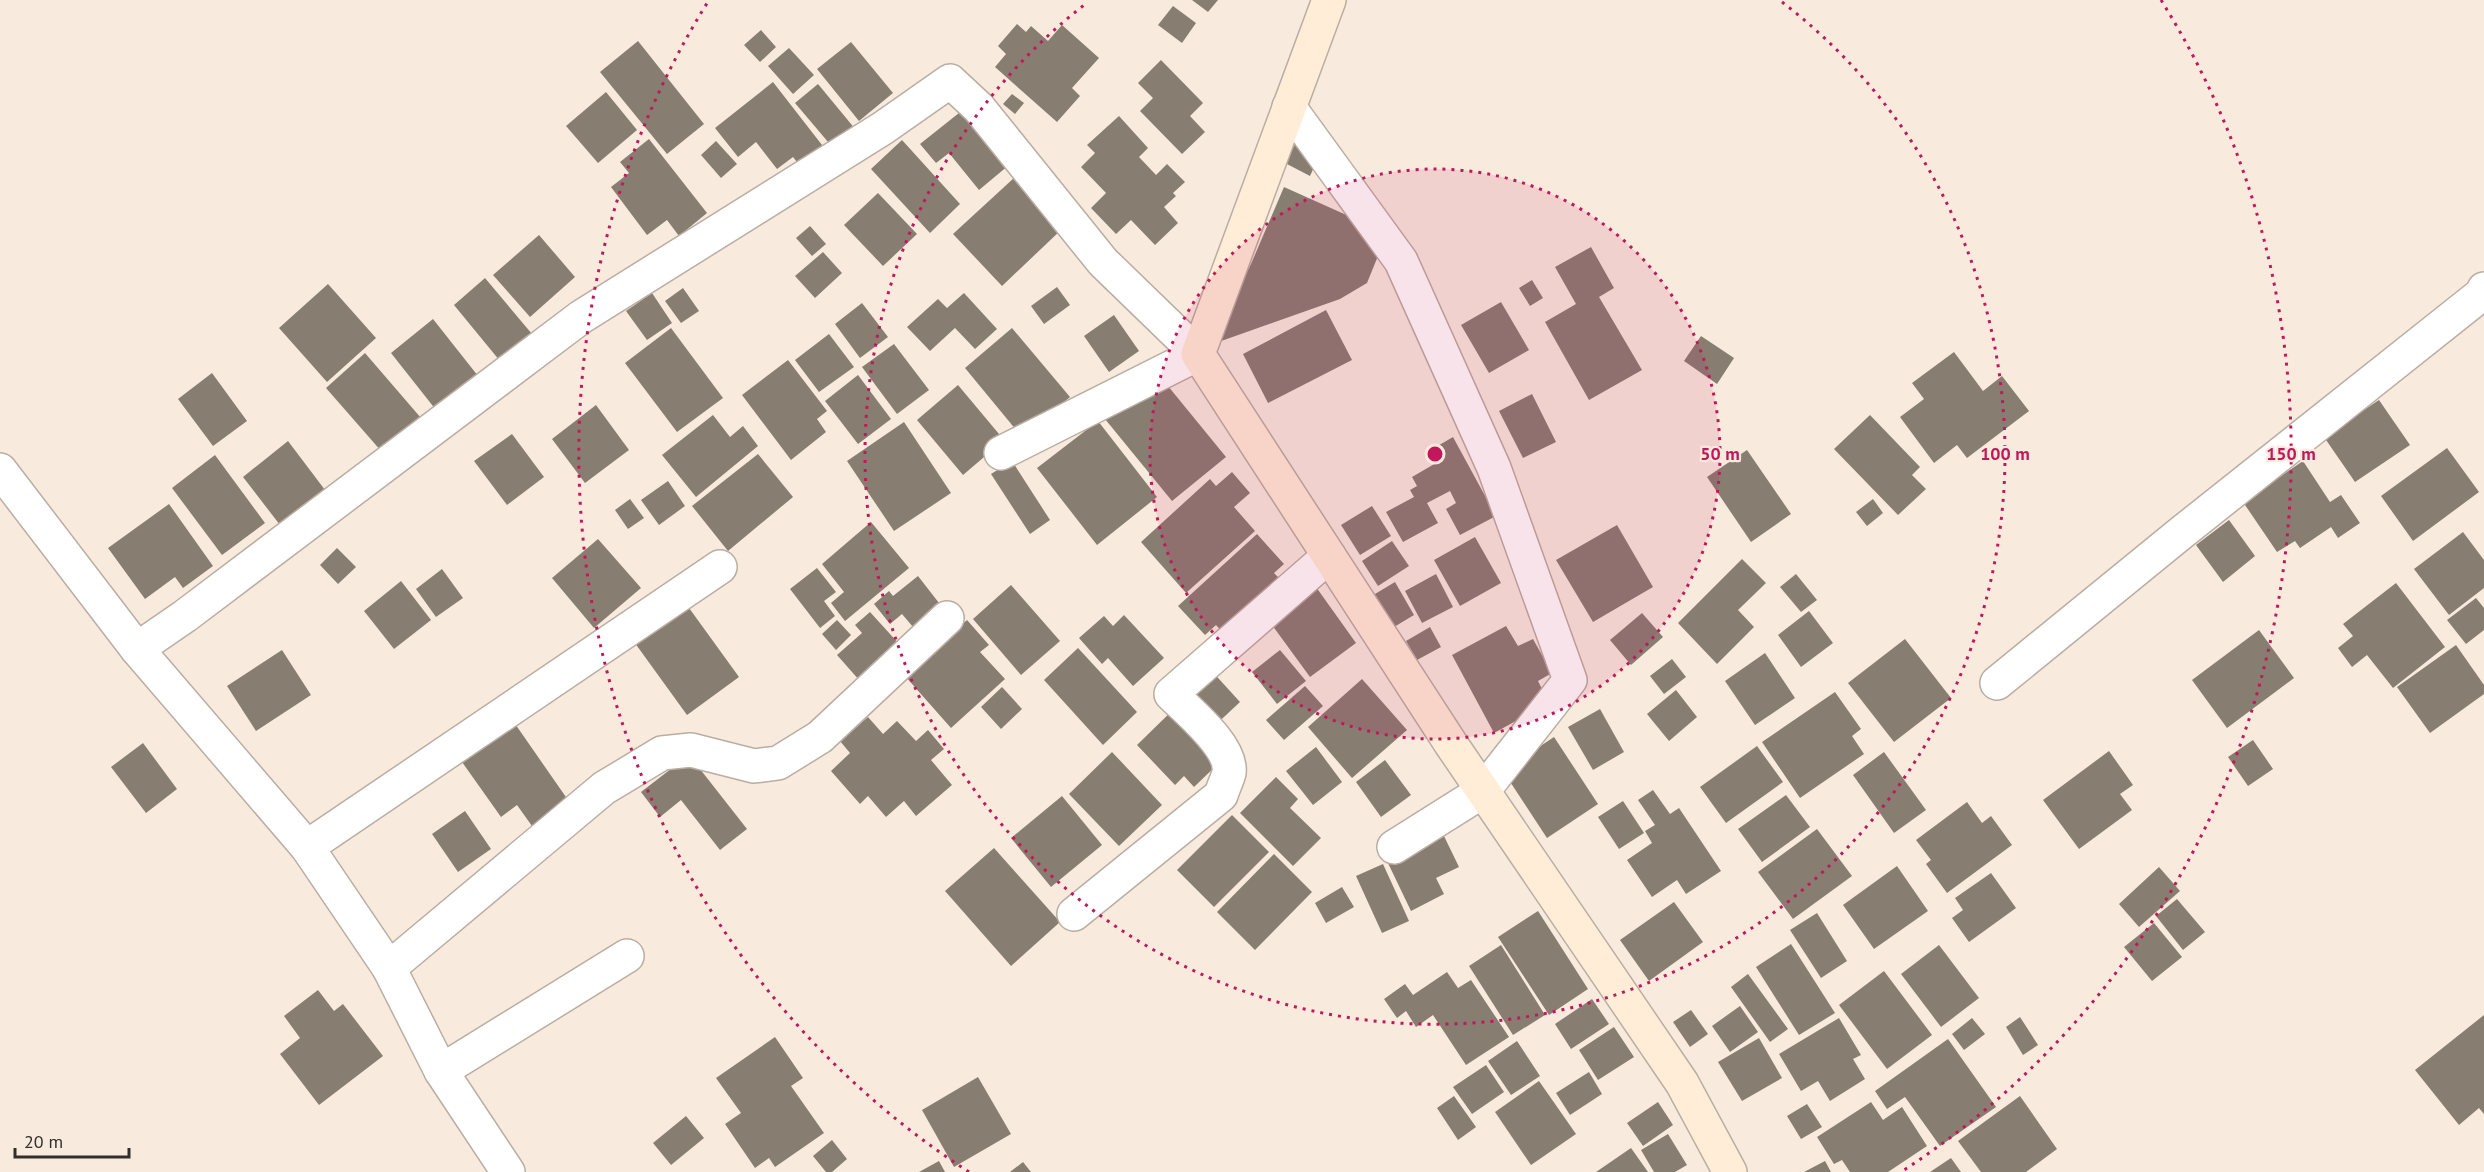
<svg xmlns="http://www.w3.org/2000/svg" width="2484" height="1172" viewBox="0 0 2484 1172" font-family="'PT Sans',sans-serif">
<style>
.building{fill:#887d71}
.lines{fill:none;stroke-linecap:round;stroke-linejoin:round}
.street-casing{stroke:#b9aea1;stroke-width:36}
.secondary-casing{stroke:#b9aea1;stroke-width:36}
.street{stroke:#fff;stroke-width:33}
.secondary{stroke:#ffedd8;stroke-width:33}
.ring{fill:none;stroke:#c2185b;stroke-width:3;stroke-dasharray:3 6}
.centre{fill:#c2185b;stroke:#f8ebde;stroke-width:3}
.ring-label{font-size:18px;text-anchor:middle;font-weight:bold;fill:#c2185b;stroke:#f8ebde;stroke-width:4.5;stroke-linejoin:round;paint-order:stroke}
</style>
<rect width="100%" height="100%" fill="#f8ebde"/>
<g class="building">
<path d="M1192 0H1218L1208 12Z"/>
<path d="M1173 6 1196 23 1182 43 1158 25Z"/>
<path d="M1017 24 1026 32 1031 26 1048 41 1062 25 1099 58 1072 88 1080 96 1057 122 995 67 1006 54 998 46Z"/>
<path d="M761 30 776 47 760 62 744 45Z"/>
<path d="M638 41 704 124 667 154 600 72Z"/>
<path d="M851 42 893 93 859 121 817 69Z"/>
<path d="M789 48 814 75 793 94 768 66Z"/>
<path d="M1161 60 1203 103 1190 116 1205 132 1182 154 1140 111 1153 98 1138 83Z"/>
<path d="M773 82 829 154 805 172 793 157 777 169 756 142 738 157 715 128Z"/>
<path d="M818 84 856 130 834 149 795 103Z"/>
<path d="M606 92 637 130 598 163 566 126Z"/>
<path d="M1012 94 1024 103 1015 114 1003 104Z"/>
<path d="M964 109 1009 165 979 190 949 153 936 163 920 144Z"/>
<path d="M1119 116 1148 148 1139 157 1156 175 1167 164 1185 182 1173 193 1176 196 1164 207 1178 223 1155 245 1131 220 1116 234 1091 208 1106 193 1081 167 1095 153 1087 145Z"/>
<path d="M649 139 707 213 679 236 667 220 647 235 611 187 629 173 620 162Z"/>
<path d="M902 140 960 204 930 233 871 169Z"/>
<path d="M716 141 737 164 721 178 701 155Z"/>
<path d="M1295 144 1319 156 1310 176 1285 163Z"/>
<path d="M1015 177 1062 229 1002 286 953 234Z"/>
<path d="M1284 187 1362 222 1380 251 1367 283 1340 299 1210 345 1251 264Z"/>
<path d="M878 193 917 234 883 266 844 225Z"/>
<path d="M810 226 826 244 812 256 796 238Z"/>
<path d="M539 235 575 277 530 317 493 275Z"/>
<path d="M1591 247 1614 288 1599 297 1642 370 1589 400 1545 322 1576 304 1555 267Z"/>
<path d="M823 252 842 273 815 298 795 276Z"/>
<path d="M485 278 532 334 500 361 454 305Z"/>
<path d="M1532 280 1543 298 1530 306 1519 288Z"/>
<path d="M328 284 376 338 327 382 279 328Z"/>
<path d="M1057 287 1070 305 1044 324 1031 306Z"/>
<path d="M683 288 699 311 681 323 665 301Z"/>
<path d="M652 293 672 323 647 340 626 311Z"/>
<path d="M964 293 997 329 975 349 955 328 930 351 907 327 938 299 947 308Z"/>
<path d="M1501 302 1529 350 1489 373 1461 325Z"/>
<path d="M862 303 888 337 860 358 835 324Z"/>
<path d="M1326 310 1352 360 1268 403 1243 354Z"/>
<path d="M1114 315 1139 351 1109 372 1084 336Z"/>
<path d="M433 319 482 381 440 415 391 353Z"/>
<path d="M671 328 723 398 677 432 625 363Z"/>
<path d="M1012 328 1070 397 1022 437 965 368Z"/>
<path d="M829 334 854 367 819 392 795 360Z"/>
<path d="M1701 336 1734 358 1717 384 1684 361Z"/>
<path d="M894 344 929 390 897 414 862 367Z"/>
<path d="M1954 352 1983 391 2002 376 2029 411 1967 458 1957 445 1934 463 1900 417 1924 399 1912 383Z"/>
<path d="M365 353 421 418 382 452 326 388Z"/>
<path d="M788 360 827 411 817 419 826 432 791 460 742 395Z"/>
<path d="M212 373 247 421 213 446 178 399Z"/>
<path d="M858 375 891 419 858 444 825 401Z"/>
<path d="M1159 375 1226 457 1172 501 1105 419Z"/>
<path d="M958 385 1004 440 963 475 917 420Z"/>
<path d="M1532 394 1556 442 1523 458 1499 411Z"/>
<path d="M2379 400 2410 445 2355 482 2324 437Z"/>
<path d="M596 405 629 450 585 483 552 439Z"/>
<path d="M713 415 730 437 743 426 758 446 696 497 662 455Z"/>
<path d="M1870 415 1920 467 1912 475 1926 489 1898 515 1834 449Z"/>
<path d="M1098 421 1157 497 1097 545 1037 468Z"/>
<path d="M904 422 951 493 894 531 847 461Z"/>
<path d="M512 434 544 477 507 505 474 461Z"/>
<path d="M1453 437 1496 516 1460 535 1446 509 1456 503 1450 491 1427 503 1438 523 1403 542 1386 512 1414 497 1410 490 1417 486 1412 477 1436 463 1429 451Z"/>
<path d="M288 441 325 490 280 525 243 477Z"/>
<path d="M2447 448 2479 492 2413 541 2381 496Z"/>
<path d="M1747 450 1791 514 1751 542 1707 477Z"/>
<path d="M758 454 793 497 728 551 692 506Z"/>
<path d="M215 455 265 523 222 555 172 488Z"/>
<path d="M1012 461 1050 520 1030 534 991 474Z"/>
<path d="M2303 461 2330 502 2341 495 2360 523 2338 538 2331 527 2300 548 2295 541 2277 552 2243 502Z"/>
<path d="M1232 472 1250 493 1234 507 1255 531 1186 593 1141 542 1210 479 1216 486Z"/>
<path d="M668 481 685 506 659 525 641 500Z"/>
<path d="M630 499 644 518 628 529 615 510Z"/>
<path d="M1873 499 1883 513 1867 526 1856 512Z"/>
<path d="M169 504 213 566 183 588 175 577 145 599 108 548Z"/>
<path d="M1372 506 1391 536 1360 555 1341 525Z"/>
<path d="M2229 520 2255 556 2223 582 2196 545Z"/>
<path d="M871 522 909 568 845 621 831 603 844 592 822 564Z"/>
<path d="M1617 525 1653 587 1593 622 1556 560Z"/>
<path d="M2463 532 2484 560V588L2449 615 2414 569Z"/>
<path d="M1257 534 1284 564 1274 573 1288 587 1230 641 1216 625 1205 635 1178 606Z"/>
<path d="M1475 537 1501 583 1460 606 1434 560Z"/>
<path d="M598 539 641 588 594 628 552 578Z"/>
<path d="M1392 541 1409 566 1378 586 1362 561Z"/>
<path d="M337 548 356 567 338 584 320 565Z"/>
<path d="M1742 559 1766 583 1738 610 1754 627 1717 664 1678 623Z"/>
<path d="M817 568 836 592 824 601 835 616 820 628 790 589Z"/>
<path d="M442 569 463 598 436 617 416 589Z"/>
<path d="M1436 574 1453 607 1422 623 1405 591Z"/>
<path d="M1796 574 1817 600 1801 612 1780 587Z"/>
<path d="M918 576 946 612 919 634 902 614 890 624 874 604 889 591 893 596Z"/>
<path d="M401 581 431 620 394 649 364 611Z"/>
<path d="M1395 582 1414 615 1389 630 1370 597Z"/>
<path d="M2396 583 2445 647 2393 688 2367 655 2352 667 2338 648 2353 636 2343 624Z"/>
<path d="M1011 585 1060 641 1021 675 973 619Z"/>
<path d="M1316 587 1356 643 1310 677 1269 621Z"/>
<path d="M2476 598 2484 608V630L2466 644 2447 620Z"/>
<path d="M684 601 739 677 687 715 632 639Z"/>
<path d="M1809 611 1833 643 1801 667 1778 635Z"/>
<path d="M870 612 900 645 860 681 837 655 862 633 855 625Z"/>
<path d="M1642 613 1663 637 1631 665 1610 640Z"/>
<path d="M1124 615 1164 658 1133 686 1108 658 1102 664 1079 638 1104 616 1113 626Z"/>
<path d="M837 620 851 635 836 650 822 634Z"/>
<path d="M967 620 989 645 980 652 1005 679 951 728 905 676Z"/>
<path d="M1506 626 1518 646 1533 639 1552 673 1538 681 1549 703 1494 733 1452 655Z"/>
<path d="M1430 627 1441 647 1417 660 1406 641Z"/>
<path d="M2259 630 2294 678 2227 728 2192 680Z"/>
<path d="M1905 639 1951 698 1894 742 1848 683Z"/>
<path d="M2456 645 2484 685V694L2430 733 2397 687Z"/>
<path d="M1078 648 1137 712 1103 745 1044 680Z"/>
<path d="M282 650 311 695 256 731 227 686Z"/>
<path d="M1280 650 1306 681 1277 704 1252 672Z"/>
<path d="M1765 653 1795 698 1755 725 1725 681Z"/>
<path d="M1672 659 1686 677 1664 694 1650 676Z"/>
<path d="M1209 668 1240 702 1209 731 1179 697Z"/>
<path d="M1362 679 1407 730 1352 778 1308 727Z"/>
<path d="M1305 686 1323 706 1284 740 1266 720Z"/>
<path d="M1002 687 1022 709 1001 729 981 707Z"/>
<path d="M1676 690 1697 717 1669 741 1647 714Z"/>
<path d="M1835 692 1861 729 1852 736 1864 754 1800 798 1762 742Z"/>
<path d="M1179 704 1221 761 1194 787 1184 776 1175 785 1137 745Z"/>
<path d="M1600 709 1624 752 1593 770 1568 727Z"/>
<path d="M868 717 883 734 897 721 916 741 928 730 944 749 931 760 952 785 916 816 904 801 886 817 868 796 860 804 831 771 850 753 840 741Z"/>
<path d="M511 718 568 800 532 826 517 805 501 817 462 762 479 750Z"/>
<path d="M1554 737 1598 804 1547 838 1503 771Z"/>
<path d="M2253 740 2273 769 2248 786 2228 757Z"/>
<path d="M143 743 177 789 146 813 111 767Z"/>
<path d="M1757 746 1783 782 1726 823 1700 787Z"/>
<path d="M1316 747 1342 782 1313 805 1286 771Z"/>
<path d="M2109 751 2133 785 2120 794 2132 810 2079 849 2043 800Z"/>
<path d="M1112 752 1162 805 1119 846 1069 794Z"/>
<path d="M1884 752 1926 810 1894 833 1853 775Z"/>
<path d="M689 755 747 829 720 850 681 800 660 817 641 792Z"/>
<path d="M1385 760 1411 795 1381 817 1356 782Z"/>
<path d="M1276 777 1298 799 1290 808 1321 838 1293 866 1240 813Z"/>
<path d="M1653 790 1670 814 1679 808 1721 871 1686 894 1677 880 1652 897 1627 860 1652 843 1645 831 1655 825 1638 800Z"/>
<path d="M1786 795 1810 827 1762 862 1738 829Z"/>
<path d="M1062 796 1102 845 1051 887 1011 838Z"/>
<path d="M1623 801 1644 833 1619 849 1598 817Z"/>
<path d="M1967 802 1982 823 1991 816 2012 845 1947 893 1926 864 1931 860 1916 840Z"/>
<path d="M465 811 491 849 458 872 432 834Z"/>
<path d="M1232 815 1269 852 1214 907 1177 870Z"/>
<path d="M1817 829 1852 876 1793 919 1758 872Z"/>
<path d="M1443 834 1459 867 1436 878 1444 894 1411 911 1387 861Z"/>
<path d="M994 848 1060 922 1011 966 945 891Z"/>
<path d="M1274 854 1312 892 1255 950 1217 912Z"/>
<path d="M1383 864 1409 921 1382 933 1356 876Z"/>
<path d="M1897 866 1928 911 1874 949 1843 905Z"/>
<path d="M2159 867 2180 891 2139 927 2119 904Z"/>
<path d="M1991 873 2016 908 1969 942 1952 918 1963 910 1955 898Z"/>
<path d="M1342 887 1354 907 1326 923 1315 903Z"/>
<path d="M2177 899 2205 932 2183 950 2156 916Z"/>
<path d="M1674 902 1703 942 1649 981 1620 940Z"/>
<path d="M1538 911 1588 989 1549 1015 1498 937Z"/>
<path d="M1817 913 1847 961 1821 978 1790 930Z"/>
<path d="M2154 923 2182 957 2152 981 2124 947Z"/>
<path d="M1791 944 1835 1013 1799 1035 1756 967Z"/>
<path d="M1501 945 1545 1015 1513 1035 1469 966Z"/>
<path d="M1939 945 1979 998 1941 1027 1901 974Z"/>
<path d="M1884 971 1932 1035 1887 1069 1839 1005Z"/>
<path d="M1447 972 1458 988 1471 980 1509 1037 1466 1065 1433 1015 1416 1027 1406 1011 1397 1018 1384 999 1405 984 1413 995Z"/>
<path d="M1748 974 1788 1029 1770 1042 1731 987Z"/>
<path d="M318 990 334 1011 343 1004 383 1056 319 1105 280 1054 300 1038 284 1016Z"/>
<path d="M1592 999 1609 1024 1571 1049 1555 1024Z"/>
<path d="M1740 1006 1758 1032 1730 1052 1712 1026Z"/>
<path d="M1691 1010 1708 1034 1690 1047 1673 1022Z"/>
<path d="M2484 1015V1114L2479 1108 2459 1125 2415 1070Z"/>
<path d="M2020 1017 2038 1045 2023 1055 2006 1027Z"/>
<path d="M1839 1018 1861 1055 1853 1059 1865 1079 1830 1101 1818 1081 1801 1091 1779 1054Z"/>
<path d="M1972 1018 1985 1034 1964 1050 1952 1034Z"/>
<path d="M1614 1027 1634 1057 1598 1080 1579 1050Z"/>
<path d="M775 1037 803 1078 791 1086 824 1133 775 1167 769 1158 755 1168 725 1124 741 1113 716 1078Z"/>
<path d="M1759 1038 1782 1078 1742 1101 1718 1062Z"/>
<path d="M1948 1039 1996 1107 1940 1146 1905 1097 1887 1109 1875 1091Z"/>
<path d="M1517 1041 1540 1076 1511 1095 1488 1061Z"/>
<path d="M1486 1065 1504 1092 1472 1114 1453 1087Z"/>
<path d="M1589 1072 1602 1094 1570 1115 1556 1093Z"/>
<path d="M978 1077 1011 1134 954 1167 922 1110Z"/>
<path d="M1539 1081 1576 1134 1531 1165 1495 1112Z"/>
<path d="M1454 1096 1476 1127 1458 1140 1437 1108Z"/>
<path d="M2020 1096 2057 1149 2026 1172H1981L1958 1141Z"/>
<path d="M1658 1102 1673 1125 1643 1146 1627 1123Z"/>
<path d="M1871 1102 1883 1120 1902 1107 1927 1146 1888 1172H1850L1842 1160 1834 1164 1817 1137Z"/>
<path d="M1807 1104 1822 1127 1801 1139 1787 1116Z"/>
<path d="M686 1116 704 1138 671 1165 653 1143Z"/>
<path d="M1668 1134 1687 1165 1675 1172H1654L1641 1150Z"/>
<path d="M832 1140 847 1159 832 1172H826L813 1156Z"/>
<path d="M1631 1148 1648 1172H1596Z"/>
<path d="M1951 1158 1961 1172H1930Z"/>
<path d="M939 1161 945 1172H919Z"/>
<path d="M1825 1161 1831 1172H1804Z"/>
<path d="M1023 1162 1031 1172H1010Z"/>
</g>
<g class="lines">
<defs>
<g id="street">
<path d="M1289 107 1401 261 1494 468 1570 680 1483 791 1394 847"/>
<path d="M0 470 137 649"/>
<path d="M1997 683 2181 533 2483 293 2484 289"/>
<path d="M307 847 720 567"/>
<path d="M1074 914 1221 795C1223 788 1227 780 1229 773 1233 747 1188 711 1171 694L1329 556"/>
<path d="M389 968 604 788 662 753 691 750 754 766 778 763 820 737 947 618"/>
<path d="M441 1071 627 956"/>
<path d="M508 1172 441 1071 389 968 307 847 137 649 185 616 581 317 883 128 950 81 979 108 1103 262 1198 354 1001 453"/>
</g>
<path id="secondary" d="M1329 0 1198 354 1451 744 1682 1083 1730 1172"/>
</defs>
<use href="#street" class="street-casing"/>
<use href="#secondary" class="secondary-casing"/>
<use href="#street" class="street"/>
<use href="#secondary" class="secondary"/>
</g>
<circle cx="1435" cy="454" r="285" fill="#c2185b" fill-opacity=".12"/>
<g class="ring">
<circle cx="1435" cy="454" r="285"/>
<path d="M1782 2A570 570 0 1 1 1088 2"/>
<path d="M969 1172A856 856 0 0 1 709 0M2161 0A856 856 0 0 1 1901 1172"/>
</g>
<circle cx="1435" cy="454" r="9" class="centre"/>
<g class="ring-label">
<text x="1720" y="460">50 m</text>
<text x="2005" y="460">100 m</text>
<text x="2291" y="460">150 m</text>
</g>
<path d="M15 1148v9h114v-9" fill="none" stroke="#322e29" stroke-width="3"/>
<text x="24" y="1148" font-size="18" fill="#322e29" stroke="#f8ebde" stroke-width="4.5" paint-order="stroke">20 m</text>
</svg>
